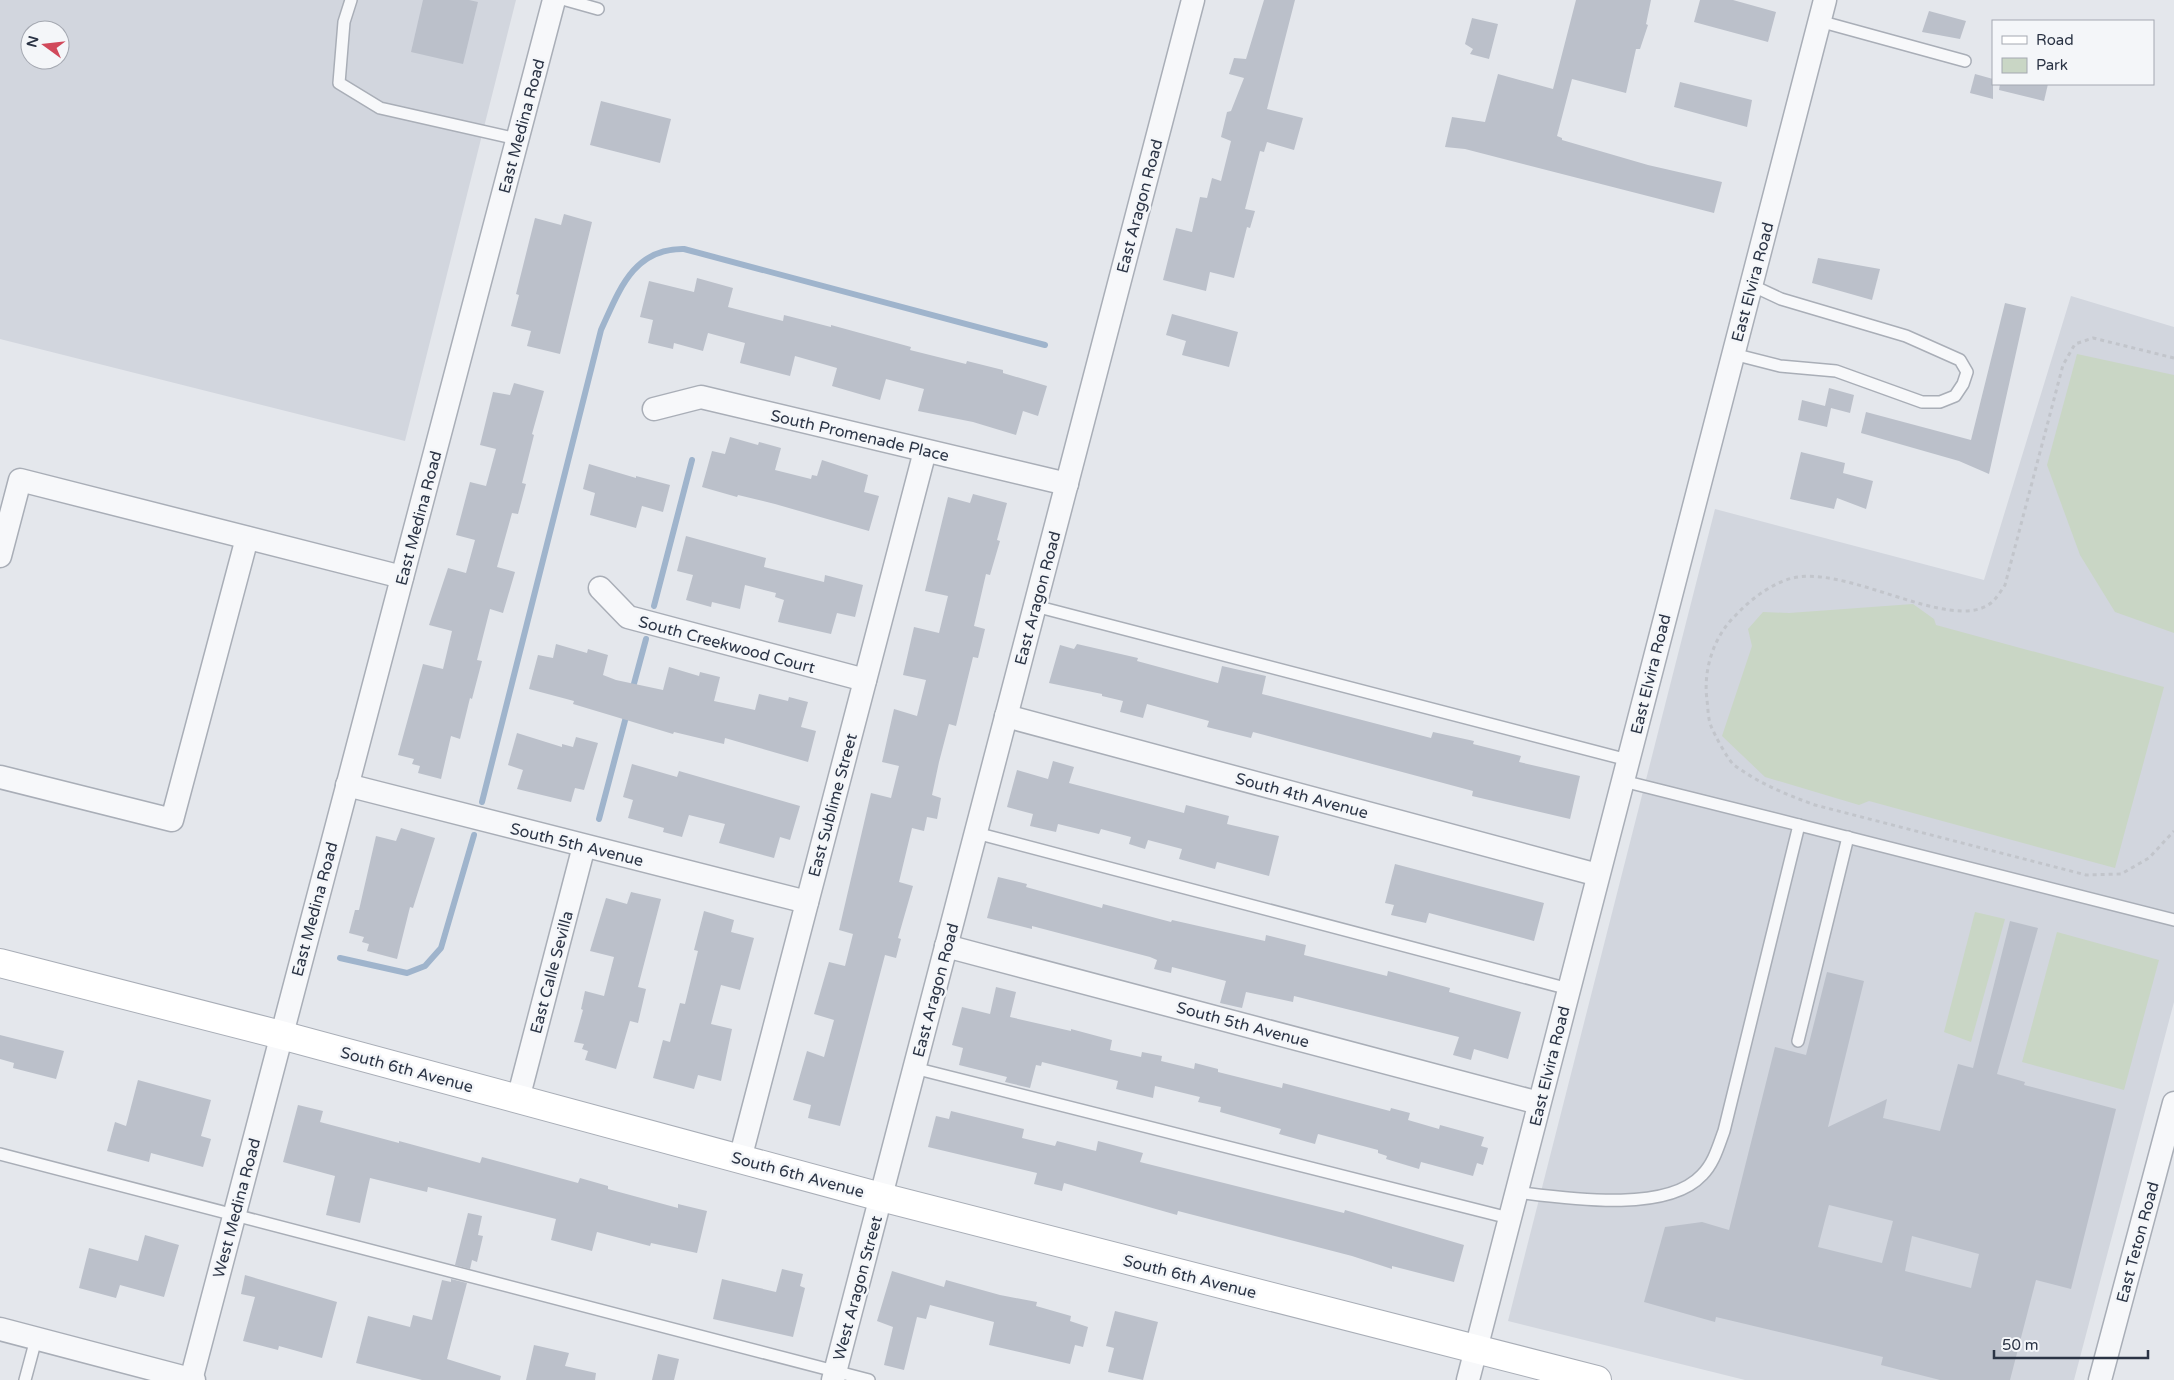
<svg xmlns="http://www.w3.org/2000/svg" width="2174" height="1380" viewBox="0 0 2174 1380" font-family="'Varela Round',sans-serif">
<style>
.built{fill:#d2d6de;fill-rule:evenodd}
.green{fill:#c9d6c5}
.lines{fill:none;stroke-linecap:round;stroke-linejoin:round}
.stream{stroke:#9fb4cc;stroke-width:6}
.building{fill:#bbc0ca;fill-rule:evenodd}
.lane-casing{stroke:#a9aeb7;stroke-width:14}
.street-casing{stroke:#a9aeb7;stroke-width:25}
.secondary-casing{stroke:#a9aeb7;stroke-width:30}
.path{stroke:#c2c5cb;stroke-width:3;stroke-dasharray:4 4;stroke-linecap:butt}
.lane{stroke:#f7f8fa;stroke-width:11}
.street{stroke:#f7f8fa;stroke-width:22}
.secondary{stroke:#fff;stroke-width:28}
.labels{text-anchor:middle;stroke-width:5;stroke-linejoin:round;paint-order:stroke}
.street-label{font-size:16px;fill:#2b3445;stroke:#f4f6f9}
</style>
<rect width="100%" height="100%" fill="#e4e7ec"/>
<g class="built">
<path d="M0 0H516L405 441 0 339ZM30 30H60V60H30Z"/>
<path d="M2071 296 2174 327V1002L2074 1380H1745L1508 1321 1715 509 1984 580Z"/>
</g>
<g class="green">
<path d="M2077 354 2174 375V633L2115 612 2080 555 2047 465Z"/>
<path d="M1913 604 1934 619 1936 625 2164 687 2115 868 1869 801 1859 805 1765 777 1722 736 1752 646 1748 629 1763 612 1789 613Z"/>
<path d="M1975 912 2005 919 1971 1042 1944 1032Z"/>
<path d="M2057 932 2159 960 2124 1090 2022 1062Z"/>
</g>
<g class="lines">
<g class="stream">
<path d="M654 606 692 460"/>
<path d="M632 691 646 639"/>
<path d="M482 802 601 330C619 291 633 248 684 249L1045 345"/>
<path d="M599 819 627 713"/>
<path d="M340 958 407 973 425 966 441 948 474 835"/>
</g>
</g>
<g class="building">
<path d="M423 0H469L478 2 463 64 411 52Z"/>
<path d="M1264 0H1295L1267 109 1303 118 1294 150 1267 142 1264 152 1260 151 1245 209 1255 211 1250 228 1247 227 1234 278 1210 272 1206 291 1163 280 1176 228 1192 232 1200 197 1207 198 1212 178 1221 181 1231 141 1221 137 1227 112 1231 111 1244 78 1229 74 1234 58 1246 59Z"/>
<path d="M1576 0H1651L1646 24 1648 25 1640 49H1636L1626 93 1572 79 1557 136 1562 138V140L1648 165 1722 182 1714 213 1465 149 1445 147 1452 117 1485 122 1498 74 1553 89Z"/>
<path d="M1700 0H1733L1776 12 1768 42 1694 22Z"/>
<path d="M1929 11 1966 21 1960 39 1922 32Z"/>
<path d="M1472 18 1498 24 1489 59 1470 54 1473 49 1465 44Z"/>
<path d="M1975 74 1993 79V99L1970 93Z"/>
<path d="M1680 82 1752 100 1747 127 1674 107Z"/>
<path d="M2000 84H2048L2044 101 1999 90Z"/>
<path d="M601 101 671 119 660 163 590 145Z"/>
<path d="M564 214 592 222 560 354 527 346 531 331 511 326 519 295 516 294 535 218 561 225Z"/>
<path d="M1818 258 1880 269 1872 300 1812 283Z"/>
<path d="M697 278 733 288 728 307 783 321 784 315 831 327V325L911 347 910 350 966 364 967 361 1003 370V373L1047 386 1038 416 1023 411 1016 435 973 422 918 411 924 389 886 379 880 400 832 386 837 368 795 356 790 376 740 363 745 343 708 333 703 351 674 343 673 349 648 343 653 320 640 317 649 281 694 292Z"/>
<path d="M2005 303 2026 308 1989 474 1959 461 1861 433 1866 412 1971 440Z"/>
<path d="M1172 314 1238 332 1229 367 1182 355 1186 341 1166 335Z"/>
<path d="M514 383 544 391 532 434 534 435 522 483 526 484 518 514 512 513 497 567 515 572 503 613 490 609 477 660 482 661 472 699 470 698 460 739 451 736 441 779 418 773 420 766 412 764 414 759 398 755 423 664 443 669 452 631 429 625 448 568 466 573 475 540 456 535 470 482 486 486 496 449 480 445 493 392 510 395Z"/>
<path d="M1829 388 1854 395 1850 413 1831 408 1827 427 1798 420 1802 400 1825 406Z"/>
<path d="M730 437 758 445 759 442 781 448 775 470 811 479 812 475 817 476 822 460 868 475 864 492 879 496 869 531 775 504 738 495 737 497 702 487 712 451 725 454Z"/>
<path d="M1801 452 1845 463 1843 473 1873 481 1866 509 1837 498 1834 509 1790 499Z"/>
<path d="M589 464 636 478V476L670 485 663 512 642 506 636 528 590 515 595 493 583 489Z"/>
<path d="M973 494 1007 503 997 540 1000 541 990 575 986 574 974 626 985 629 978 658 973 657 956 726 949 724 939 762 932 795 941 798 937 819 927 817 924 831 912 828 899 882 913 886 898 938 901 939 896 958 885 955 840 1126 808 1118 811 1105 793 1100 807 1051 824 1057 834 1020 814 1014 829 962 845 966 853 934 839 930 871 793 891 798 899 766 882 762 894 709 917 716 926 680 903 675 914 627 939 633 948 596 925 591 948 497 970 503Z"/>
<path d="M686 536 766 558 764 567 824 582 825 575 863 585 855 617 837 613 831 634 778 622 784 600 775 597 776 593 745 585 740 609 712 602 711 607 686 600 693 575 677 571Z"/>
<path d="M556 644 587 653 588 649 608 655 603 675 616 680 663 690 669 667 699 676 700 672 720 677 714 701 755 710 759 694 788 701 789 697 808 702 801 727 816 731 808 762 725 738 724 744 674 732 673 734 573 704 574 701 529 689 538 655 553 658Z"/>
<path d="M1077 644 1138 658 1137 661 1218 683 1222 666 1266 676 1262 694 1431 738 1433 732 1474 741 1473 744 1521 756 1519 762 1580 776 1570 819 1472 796 1473 791 1253 732 1251 738 1207 727 1209 721 1147 704 1143 718 1120 712 1123 701 1102 696V694L1049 683 1060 645 1074 649Z"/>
<path d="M517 733 562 747V744L573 747 576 737 598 743 584 790 575 788 571 802 517 789 523 770 508 765Z"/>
<path d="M1053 761 1074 767 1069 783 1184 813 1186 805 1229 816 1227 824 1279 836 1269 876 1217 862 1215 869 1179 859 1182 849 1148 840 1145 849 1129 844 1131 837 1101 829 1099 834 1058 824 1056 832 1030 826 1033 814 1007 807 1017 770 1048 779Z"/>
<path d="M632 764 677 777 679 771 800 806 790 840 780 837 774 858 719 843 725 824 689 815 682 837 663 832 664 828 628 818 633 800 623 797Z"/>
<path d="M401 828 435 838 413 908 410 907 397 959 367 951 369 944 362 942 364 937 349 933 355 910H359L376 836 396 841Z"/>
<path d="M1395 864 1544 903 1534 941 1429 913 1426 923 1391 915 1394 905 1385 903Z"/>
<path d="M998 877 1027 884 1026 887 1102 908 1103 904 1171 922 1172 920 1265 941 1266 935 1306 945 1304 955 1387 976 1388 971 1450 988 1449 992 1521 1012 1508 1059 1474 1049 1471 1060 1453 1055 1459 1037 1294 996 1293 1002 1246 992 1242 1008 1220 1003 1226 981 1172 967 1171 973 1154 969 1157 960 1150 957 1032 926V929L987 918Z"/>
<path d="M631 892 661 899 638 987 646 989 638 1023 630 1021 616 1069 585 1060 588 1051 582 1049 584 1044 574 1042 583 1010 581 1009 585 991 604 996 614 957 590 951 606 898 627 904Z"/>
<path d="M704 911 734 920 731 932 754 938 740 990 721 985 711 1024 732 1029 721 1081 698 1075 694 1089 653 1078 663 1040 670 1042 680 1003 685 1004 698 951 694 950Z"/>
<path d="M2010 921 2038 928 1997 1074 2025 1082 2024 1085 2116 1109 2071 1289 2036 1280 2010 1380H1940L1881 1365 1883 1357 1716 1317 1715 1322 1644 1302 1665 1227 1702 1222 1729 1230 1775 1047 1806 1055 1827 972 1864 981 1828 1127 1887 1099 1883 1118 1940 1131 1958 1064 1973 1068ZM1829 1205 1893 1221 1882 1263 1818 1247ZM1912 1236 1979 1254 1971 1288 1905 1271Z"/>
<path d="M996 987 1016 992 1010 1017 1071 1031V1029L1112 1040 1110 1050 1141 1057 1142 1052 1162 1056 1161 1061 1194 1069 1195 1063 1218 1069V1072L1282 1088 1283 1083 1390 1111 1391 1108 1410 1113 1408 1120 1439 1129 1440 1125 1484 1137 1481 1146 1488 1148 1483 1165 1477 1163 1473 1176 1421 1162 1419 1169 1386 1159 1387 1156 1378 1153V1150L1318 1134 1315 1144 1279 1134 1281 1129 1220 1112 1221 1107 1198 1102 1200 1097 1155 1086 1153 1098 1116 1089 1118 1081 1042 1062 1041 1066 1036 1065 1030 1088 1005 1082 1007 1077 959 1065 963 1048 952 1045 962 1007 990 1014Z"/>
<path d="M0 1035 64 1051 56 1079 13 1068 14 1063 0 1059Z"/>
<path d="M138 1080 211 1100 201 1136 211 1139 203 1167 151 1153 149 1162 107 1151 115 1122 126 1126Z"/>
<path d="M298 1105 323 1111 320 1122 399 1143V1141L480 1163 482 1157 578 1183 580 1178 608 1186V1189L678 1208V1204L707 1211 697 1253 651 1243 650 1246 597 1232 592 1251 551 1240 556 1219 428 1187 427 1192 370 1178 360 1223 326 1215 335 1176 283 1162Z"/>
<path d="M951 1111 1024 1129 1022 1138 1055 1146 1057 1141 1096 1151 1098 1141 1143 1153 1140 1162 1344 1213 1345 1210 1464 1245 1454 1282 1392 1266V1269L1352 1256 1178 1211 1177 1215 1064 1183 1062 1191 1034 1184 1037 1173 928 1147 936 1116 949 1119Z"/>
<path d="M468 1213 482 1216 478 1235 483 1236 477 1262 472 1260 470 1269 455 1265Z"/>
<path d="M145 1235 179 1245 164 1297 120 1285 116 1298 79 1288 89 1248 138 1261Z"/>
<path d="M782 1269 803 1274 800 1286 805 1288 793 1337 713 1319 722 1279 776 1292Z"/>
<path d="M892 1271 944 1287 946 1280 1000 1295 1037 1302 1036 1306 1071 1316 1070 1321 1088 1327 1083 1347 1075 1345 1070 1364 989 1345 994 1322 930 1305 926 1319 917 1317 904 1370 884 1365 893 1327 877 1321Z"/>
<path d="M245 1275 337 1302 322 1358 279 1346 278 1350 243 1341 255 1297 241 1294Z"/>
<path d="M451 1279 467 1283 447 1359 501 1376 500 1380H422L356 1363 368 1316 410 1327 413 1315 432 1320 442 1280 451 1282Z"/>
<path d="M1115 1311 1158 1322 1143 1380 1108 1372 1114 1348 1106 1346Z"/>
<path d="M534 1345 569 1353 565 1366 596 1373 595 1380H526Z"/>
<path d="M658 1354 679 1359 674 1380H652Z"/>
</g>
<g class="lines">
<defs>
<g id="lane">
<path d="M351 0 344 22 339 83 380 108 517 139"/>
<path d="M566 0 598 9"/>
<path d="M1819 21 1965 61"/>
<path d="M1733 354 1780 366 1836 371 1922 402H1940L1955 396 1963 384 1967 372 1960 360 1906 336 1781 299 1751 285"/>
<path d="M1035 606 1628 760"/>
<path d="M1799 825 2174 920"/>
<path d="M976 833 1569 989"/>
<path d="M1798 1041 1848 837"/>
<path d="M914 1068 1509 1218"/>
<path d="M0 1154 869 1380"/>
<path d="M1516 1192C1565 1198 1666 1214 1702 1175 1714 1163 1718 1147 1724 1131L1799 825 1623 781"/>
<path d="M25 1380 36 1339"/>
</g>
<g id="street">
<path d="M654 409 701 397 1067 484"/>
<path d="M0 556 20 480 402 577"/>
<path d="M600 588 628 617 865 680"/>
<path d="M1006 716 1598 875"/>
<path d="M0 777 172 820 247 538"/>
<path d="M347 785 807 902"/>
<path d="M946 946 1539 1103"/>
<path d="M518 1099 584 846"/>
<path d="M740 1159 925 451"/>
<path d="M0 1329 194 1380"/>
<path d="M191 1380 554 0"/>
<path d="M833 1380 1193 0"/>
<path d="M1468 1380 1825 0"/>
<path d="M2100 1380 2174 1103"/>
</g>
<path id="secondary" d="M0 963 281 1035 881 1197 1597 1380"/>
</defs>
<use href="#lane" class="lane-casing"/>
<use href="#street" class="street-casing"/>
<use href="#secondary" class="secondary-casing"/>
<path class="path" d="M2174 358 2093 338 2075 344 2063 365 2005 585C2001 591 1996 599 1991 603 1950 635 1840 559 1786 580 1765 588 1749 601 1734 617 1713 638 1703 671 1707 700 1708 708 1708 719 1711 726 1714 734 1728 760 1734 765 1760 784 1785 794 1815 805L2086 875 2121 874 2149 858 2174 831"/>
<use href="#lane" class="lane"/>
<use href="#street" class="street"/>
<use href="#secondary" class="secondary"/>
</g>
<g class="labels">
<g class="street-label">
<text transform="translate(521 126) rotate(-75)" y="6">East Medina Road</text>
<text transform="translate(1139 206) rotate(-75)" y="6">East Aragon Road</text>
<text transform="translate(1752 282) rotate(-75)" y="6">East Elvira Road</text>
<text transform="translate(860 435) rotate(13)" y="6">South Promenade Place</text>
<text transform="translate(418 518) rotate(-75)" y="6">East Medina Road</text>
<text transform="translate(1037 598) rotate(-75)" y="6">East Aragon Road</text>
<text transform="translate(727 644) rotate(15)" y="6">South Creekwood Court</text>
<text transform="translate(1650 674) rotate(-76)" y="6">East Elvira Road</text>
<text transform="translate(1302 795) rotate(15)" y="6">South 4th Avenue</text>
<text transform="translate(832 805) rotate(-75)" y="6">East Sublime Street</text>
<text transform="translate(577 844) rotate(14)" y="6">South 5th Avenue</text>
<text transform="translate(314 909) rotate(-75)" y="6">East Medina Road</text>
<text transform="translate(551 972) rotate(-75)" y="6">East Calle Sevilla</text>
<text transform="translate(935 990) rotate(-75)" y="6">East Aragon Road</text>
<text transform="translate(1243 1024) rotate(15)" y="6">South 5th Avenue</text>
<text transform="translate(1549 1066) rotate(-76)" y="6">East Elvira Road</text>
<text transform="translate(407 1069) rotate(15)" y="6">South 6th Avenue</text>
<text transform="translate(798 1174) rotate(15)" y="6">South 6th Avenue</text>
<text transform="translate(236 1208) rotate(-75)" y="6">West Medina Road</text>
<text transform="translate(2137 1242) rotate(-75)" y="6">East Teton Road</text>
<text transform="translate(1190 1276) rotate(14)" y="6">South 6th Avenue</text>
<text transform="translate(857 1288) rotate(-75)" y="6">West Aragon Street</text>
</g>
</g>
<rect x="1992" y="20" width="162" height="65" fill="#f4f6f9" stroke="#a4a8b1"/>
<rect x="2002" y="36" width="25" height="8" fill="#ffffff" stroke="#a4a8b1"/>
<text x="2036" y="45" font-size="15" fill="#2b3445">Road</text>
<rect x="2002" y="58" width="25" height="15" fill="#c9d6c5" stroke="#a4a8b1"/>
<text x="2036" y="70" font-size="15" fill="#2b3445">Park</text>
<g transform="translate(45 45) rotate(285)"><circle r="24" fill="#f4f6f9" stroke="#a4a8b1"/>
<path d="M0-4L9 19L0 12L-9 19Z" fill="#d1495b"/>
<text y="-8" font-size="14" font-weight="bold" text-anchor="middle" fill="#2b3445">N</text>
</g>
<path d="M1994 1350v8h154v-8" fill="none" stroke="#2b3445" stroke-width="2.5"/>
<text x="2002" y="1350" font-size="15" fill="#2b3445" stroke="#f4f6f9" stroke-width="4" paint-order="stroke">50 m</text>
</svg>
